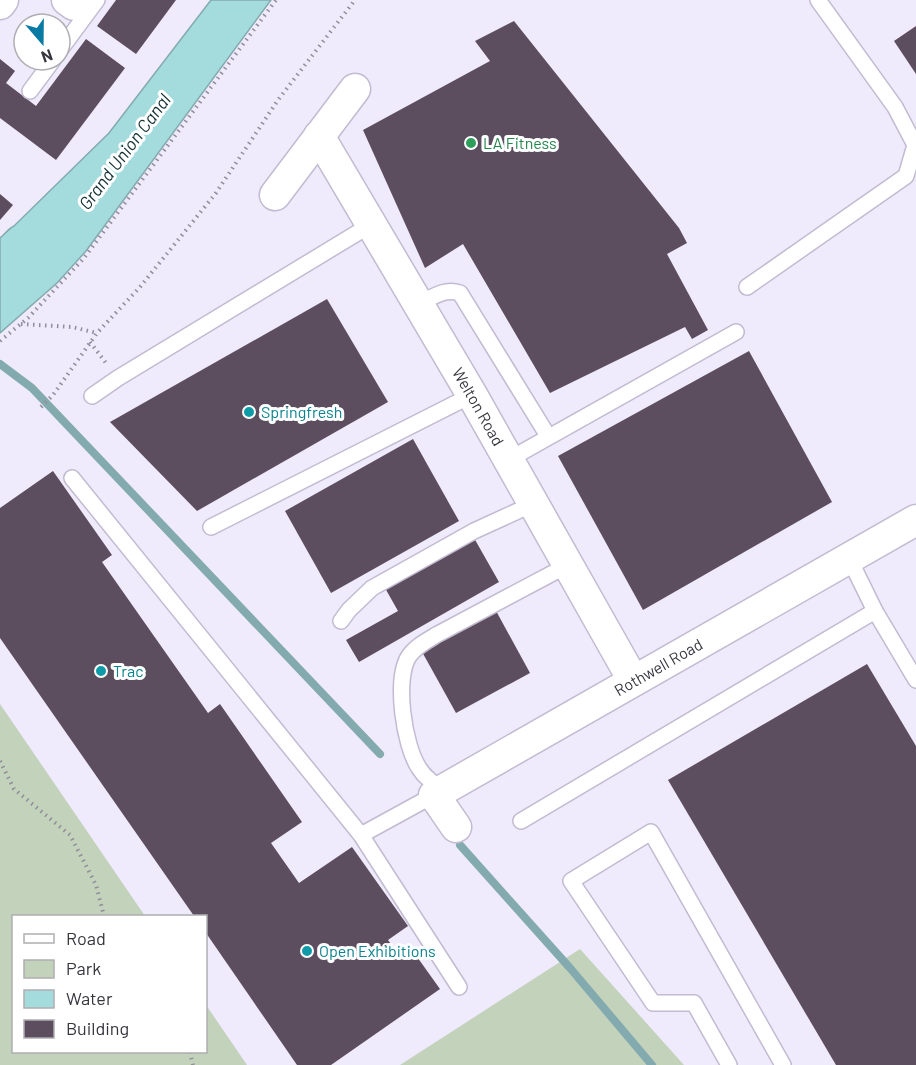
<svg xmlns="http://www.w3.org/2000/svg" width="916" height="1065" viewBox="0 0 916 1065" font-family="Barlow,sans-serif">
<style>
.green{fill:#c2d2bb}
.water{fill:#a4dcde;stroke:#83aaae;stroke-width:1.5}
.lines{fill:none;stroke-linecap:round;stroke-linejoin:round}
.stream{stroke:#83aaae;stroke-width:8}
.building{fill:#5c4e5f}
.service-casing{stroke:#c2bbd1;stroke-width:18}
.minor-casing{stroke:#c2bbd1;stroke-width:33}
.path{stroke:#918d9a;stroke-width:4;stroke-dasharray:1.5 4.5;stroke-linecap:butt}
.service{stroke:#fff;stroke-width:15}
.minor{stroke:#fff;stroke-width:30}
.leisure-dot{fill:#2e9e5b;stroke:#fff;stroke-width:2}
.culture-dot{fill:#0f9aa8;stroke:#fff;stroke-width:2}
.labels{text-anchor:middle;stroke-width:6;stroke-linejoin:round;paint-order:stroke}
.leisure-label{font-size:16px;fill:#27864d;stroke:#fff;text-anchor:start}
.street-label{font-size:16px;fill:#37353e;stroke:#fff}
.culture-label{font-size:16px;fill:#0d838f;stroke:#fff;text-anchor:start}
.water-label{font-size:18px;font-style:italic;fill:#133032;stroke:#fff}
</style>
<rect width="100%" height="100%" fill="#efeafc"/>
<g class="green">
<path d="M0 704 145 916H14V1052H206V1005L247 1065H0Z"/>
<path d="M580 949 684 1065H400Z"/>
</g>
<path class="water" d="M211 0H271L86 251 57 283 0 333V238C5 234 8 229 14 226L109 133Z"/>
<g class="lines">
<g class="stream">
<path d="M0 364 32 388 380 754"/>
<path d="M460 845 570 968 652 1065"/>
</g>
</g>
<g class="building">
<path d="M116 0H176L136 54 97 26Z"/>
<path d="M514 21 679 228 687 243 667 254 708 330 692 339 685 327 550 393 463 244 425 268 363 130 490 61 475 41Z"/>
<path d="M916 26V74L894 41Z"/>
<path d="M86 39 125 68 56 160 0 118V59L15 71 6 83 36 106Z"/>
<path d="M0 194 13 205 0 220Z"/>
<path d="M327 299 388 402 197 511 110 422Z"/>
<path d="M749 351 832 502 643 610 558 456Z"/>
<path d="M413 439 459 521 331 593 285 511Z"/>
<path d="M53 471 112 555 102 562 208 713 220 704 302 822 271 843 299 883 352 847 408 926 388 940 399 955 410 947 440 989 331 1065H297L206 933V916H194L0 638V508Z"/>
<path d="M474 538 499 582 359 662 346 640 398 611 385 588Z"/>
<path d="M495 609 530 673 456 713 421 650Z"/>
<path d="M867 664 916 746V1065H836L668 780Z"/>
</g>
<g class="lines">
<defs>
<g id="service">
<path d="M60 50 97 0"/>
<path d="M30 91 53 60"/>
<path d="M747 287 906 176 915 145 895 107 818 0"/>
<path d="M419 304C433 297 444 288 460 293L548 436"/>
<path d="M92 396 118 378 372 224"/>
<path d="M508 460 736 332"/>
<path d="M72 478 361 835 459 987"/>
<path d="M211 527 472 395"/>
<path d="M849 558 875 611 916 680"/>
<path d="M341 621 349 610 372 588 474 531 533 504"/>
<path d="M443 789C433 783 425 778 419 768 404 746 394 679 409 656 416 646 428 640 438 634L568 565"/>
<path d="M521 821 875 611"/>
<path d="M361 835 434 795"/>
<path d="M729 1065 694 1003H653L571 881 651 832 783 1065"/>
</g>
<g id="minor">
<path d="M67 0 74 5"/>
<path d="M0 4 3 0"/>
<path id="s1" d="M319 136 472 395 633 680"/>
<path d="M275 195 355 89"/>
<path id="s2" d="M456 827 434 795 916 520"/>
</g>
</defs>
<use href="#service" class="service-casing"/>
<use href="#minor" class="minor-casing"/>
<g class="path">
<path d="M21 324 72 327 97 333"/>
<path d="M0 341 28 318 84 258 276 0"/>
<path d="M90 342 106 363"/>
<path d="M41 407 53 395 97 333 140 287 216 193 278 100 355 0"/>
<path d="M0 761 14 789 70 835 96 885 104 916"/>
<path d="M190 1052 193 1065"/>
</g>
<use href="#service" class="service"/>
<use href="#minor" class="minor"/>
</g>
<circle class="leisure-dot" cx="471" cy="143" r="6"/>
<g class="culture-dot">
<circle cx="249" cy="412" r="6"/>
<circle cx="101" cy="671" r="6"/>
<circle cx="307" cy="951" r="6"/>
</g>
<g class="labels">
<g class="leisure-label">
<text x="483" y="149">LA Fitness</text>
</g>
<g class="street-label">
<text dy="6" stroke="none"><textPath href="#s1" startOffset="314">Welton Road</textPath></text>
<text dy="6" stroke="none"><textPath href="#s2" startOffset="297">Rothwell Road</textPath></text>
</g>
<g class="culture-label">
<text x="261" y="418">Springfresh</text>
<text x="113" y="677">Trac</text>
<text x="319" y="957">Open Exhibitions</text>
</g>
<g class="water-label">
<text transform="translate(125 152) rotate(-53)" y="6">Grand Union Canal</text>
</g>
</g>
<rect x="12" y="915" width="195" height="138" fill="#ffffff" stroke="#afaeb2" stroke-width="1.5"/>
<rect x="24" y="934" width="30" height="9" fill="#ffffff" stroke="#afaeb2" stroke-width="1.5"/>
<text x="66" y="945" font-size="18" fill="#37353e">Road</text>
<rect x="24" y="960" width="30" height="18" fill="#c2d2bb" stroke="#afaeb2" stroke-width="1.5"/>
<text x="66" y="975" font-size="18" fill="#37353e">Park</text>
<rect x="24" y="990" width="30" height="18" fill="#a4dcde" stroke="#afaeb2" stroke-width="1.5"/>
<text x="66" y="1005" font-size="18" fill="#37353e">Water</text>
<rect x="24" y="1020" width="30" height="18" fill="#5c4e5f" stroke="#afaeb2" stroke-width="1.5"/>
<text x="66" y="1035" font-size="18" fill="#37353e">Building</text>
<g transform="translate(42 42) rotate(160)"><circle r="28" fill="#ffffff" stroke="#afaeb2" stroke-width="1.5"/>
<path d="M0-4.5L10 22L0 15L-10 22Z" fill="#097aa3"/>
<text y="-9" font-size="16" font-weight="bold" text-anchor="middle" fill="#37353e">N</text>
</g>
</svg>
